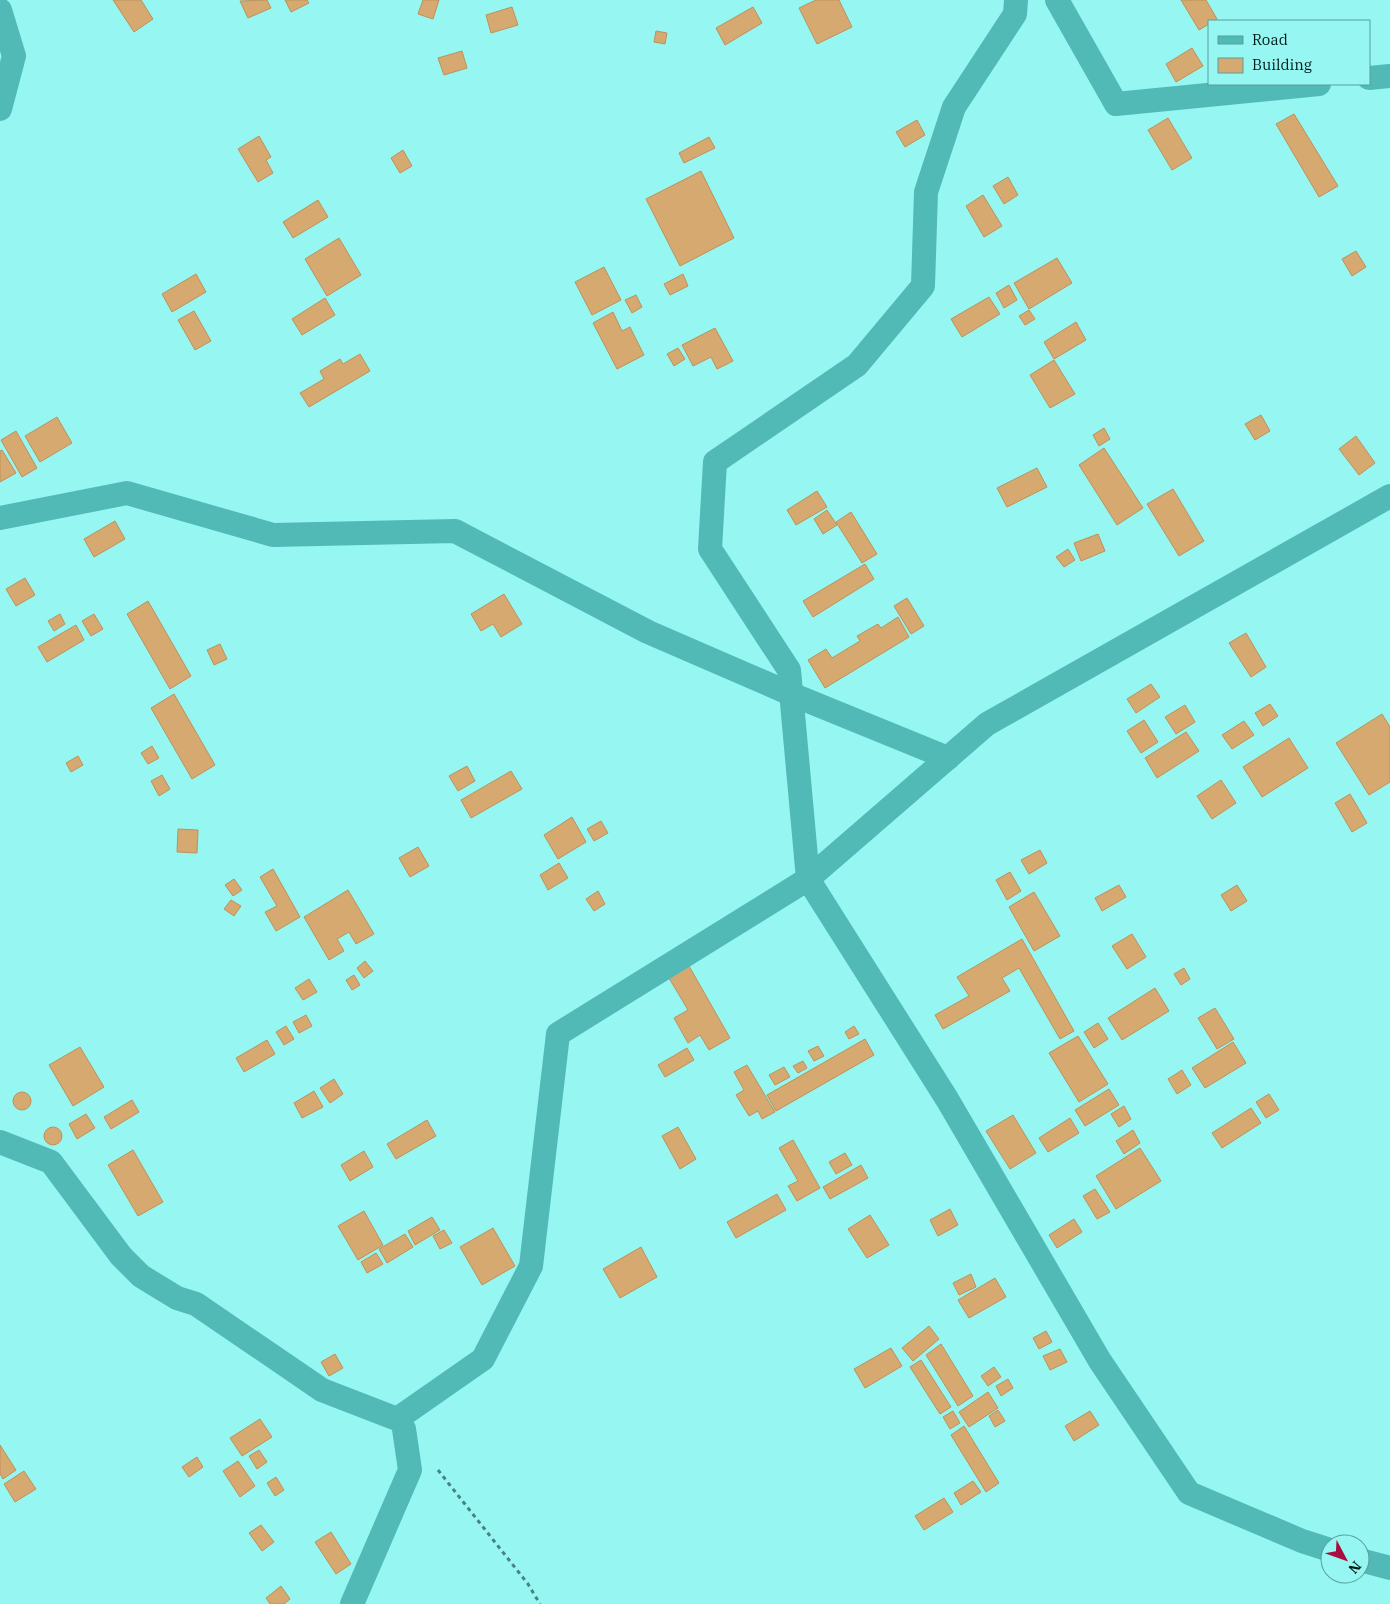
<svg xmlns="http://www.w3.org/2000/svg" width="1390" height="1604" viewBox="0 0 1390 1604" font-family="'IBM Plex Serif',serif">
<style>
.building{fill:#d6a970;stroke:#bd9158}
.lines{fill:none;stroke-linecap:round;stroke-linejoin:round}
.path{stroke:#478380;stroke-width:3;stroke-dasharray:4 4;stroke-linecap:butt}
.street{stroke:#51b9b6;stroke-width:24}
</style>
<rect width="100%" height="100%" fill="#96f6f2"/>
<g class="building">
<path d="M113 0H141L153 19 134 32Z"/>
<path d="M267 0 271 8 248 18 240 1Z"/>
<path d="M285 0H307L309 3 291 12Z"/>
<path d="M423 0H439L433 19 418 14Z"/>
<path d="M816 0H839L852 27 817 44 799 8Z"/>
<path d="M1181 0H1206L1217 19 1213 21H1209V24L1199 30Z"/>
<path d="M512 7 518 25 491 33 486 15Z"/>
<path d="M753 7 762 23 725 45 716 28Z"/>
<path d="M656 31 667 33 665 44 654 42Z"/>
<path d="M1192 48 1203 66 1176 82 1166 64Z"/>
<path d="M462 51 467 68 444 75 438 58Z"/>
<path d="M1294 114 1338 186 1319 197 1276 124Z"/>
<path d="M1168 118 1192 158 1172 170 1148 130Z"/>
<path d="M917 120 925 135 905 147 896 132Z"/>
<path d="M259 136 271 157 266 160 273 173 258 182 238 149Z"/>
<path d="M709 137 715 148 684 163 679 153Z"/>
<path d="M403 150 412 166 400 173 391 158Z"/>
<path d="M701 171 734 238 680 266 646 199Z"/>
<path d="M1008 177 1018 195 1004 204 993 186Z"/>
<path d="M983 195 1002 226 984 237 966 206Z"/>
<path d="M318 200 328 217 293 238 283 222Z"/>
<path d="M339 238 361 275 327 296 305 259Z"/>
<path d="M1356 251 1366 267 1352 276 1342 259Z"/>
<path d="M1057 258 1072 283 1029 309 1014 283Z"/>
<path d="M604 267 621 300 592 315 575 282Z"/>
<path d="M196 274 206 292 172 312 162 294Z"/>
<path d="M683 274 688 286 670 295 664 284Z"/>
<path d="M1009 285 1017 300 1004 308 996 293Z"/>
<path d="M636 295 642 307 632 313 625 300Z"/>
<path d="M989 297 1000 314 962 337 951 319Z"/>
<path d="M325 298 335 315 302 335 292 319Z"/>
<path d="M1029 310 1035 319 1025 325 1019 316Z"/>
<path d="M194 311 211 341 195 350 178 320Z"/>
<path d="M613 312 622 331 630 327 644 355 617 369 593 323Z"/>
<path d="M1076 322 1086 340 1054 359 1044 342Z"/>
<path d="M715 328 733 361 717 369 711 357 693 366 682 345Z"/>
<path d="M678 348 685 359 674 366 667 354Z"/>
<path d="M360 354 370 371 309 407 300 393 324 379 320 371 340 359 343 364Z"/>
<path d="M1054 360 1075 394 1050 408 1030 375Z"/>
<path d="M1261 415 1270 431 1255 440 1245 424Z"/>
<path d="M57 417 72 443 40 462 25 436Z"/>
<path d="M1104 428 1110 439 1099 446 1093 435Z"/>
<path d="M16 431 37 468 22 477 1 440Z"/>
<path d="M1356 436 1375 463 1359 475 1339 449Z"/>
<path d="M1104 448 1143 508 1117 525 1079 465Z"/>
<path d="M2 450 16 473 0 482V451Z"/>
<path d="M1037 468 1047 487 1007 507 997 488Z"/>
<path d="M1173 489 1204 541 1179 556 1147 504Z"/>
<path d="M817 491 827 507 796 525 787 510Z"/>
<path d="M827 510 837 525 823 534 814 519Z"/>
<path d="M851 512 877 554 862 563 836 522Z"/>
<path d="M115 521 125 539 94 557 84 539Z"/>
<path d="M1098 534 1105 551 1081 561 1074 543Z"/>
<path d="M1068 549 1075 560 1064 567 1056 557Z"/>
<path d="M865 564 874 579 813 617 803 601Z"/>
<path d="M25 578 35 595 16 606 6 589Z"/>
<path d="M504 594 522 624 501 637 493 624 481 631 471 614Z"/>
<path d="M907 598 924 626 911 634 894 606Z"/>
<path d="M148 601 191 676 170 689 127 614Z"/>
<path d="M60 614 65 624 54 631 48 621Z"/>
<path d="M94 614 103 629 91 636 82 621Z"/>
<path d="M898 617 909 637 825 688 808 660 826 649 832 658 860 641 857 636 878 624 881 628Z"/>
<path d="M76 625 84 640 47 662 38 647Z"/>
<path d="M1246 633 1266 667 1251 677 1229 643Z"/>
<path d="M220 644 227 659 214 665 207 650Z"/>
<path d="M1151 684 1160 697 1136 713 1127 699Z"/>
<path d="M174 694 215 765 192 779 151 708Z"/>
<path d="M1270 704 1278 716 1263 726 1255 713Z"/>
<path d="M1185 705 1195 722 1176 734 1165 717Z"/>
<path d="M1382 714 1390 727V782L1369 795 1336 743Z"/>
<path d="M1144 720 1158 742 1141 753 1127 731Z"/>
<path d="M1244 721 1254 735 1232 749 1222 735Z"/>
<path d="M1186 732 1199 751 1157 778 1145 758Z"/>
<path d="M1289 738 1308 768 1262 797 1243 767Z"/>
<path d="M152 746 159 758 148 764 141 753Z"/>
<path d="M78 756 83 765 71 772 66 763Z"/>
<path d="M467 766 475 781 458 791 449 776Z"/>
<path d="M511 771 522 789 471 818 461 800Z"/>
<path d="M162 775 170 789 159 796 151 781Z"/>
<path d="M1221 780 1236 803 1212 819 1197 796Z"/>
<path d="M1350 794 1367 823 1352 832 1335 803Z"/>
<path d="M572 817 586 842 558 859 544 835Z"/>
<path d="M601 821 608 833 594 841 587 829Z"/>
<path d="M178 829 198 830 197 853 177 852Z"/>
<path d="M418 847 429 866 410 877 399 858Z"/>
<path d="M1040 850 1047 863 1029 874 1021 860Z"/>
<path d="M559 863 568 878 548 890 540 875Z"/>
<path d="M273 869 300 917 276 931 265 912 277 906 260 877Z"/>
<path d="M1010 872 1021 891 1007 900 996 880Z"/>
<path d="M234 879 242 890 233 896 225 885Z"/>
<path d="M1119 885 1126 897 1102 911 1095 898Z"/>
<path d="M1237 885 1247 901 1231 911 1221 895Z"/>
<path d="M348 890 374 934 356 944 349 932 337 939 344 951 329 960 304 917Z"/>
<path d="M598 891 605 904 594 911 586 899Z"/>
<path d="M1034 892 1060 936 1034 951 1009 907Z"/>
<path d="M231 900 241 906 234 916 224 909Z"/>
<path d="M1132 934 1146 957 1127 969 1112 946Z"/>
<path d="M1022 939 1074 1031 1060 1039 1019 968 1002 978 1010 991 943 1029 935 1015 969 996 957 977Z"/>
<path d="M365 961 373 971 364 978 357 968Z"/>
<path d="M689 966 730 1038 709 1050 700 1035 688 1043 674 1018 688 1010 669 978Z"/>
<path d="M1184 968 1190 979 1181 985 1174 974Z"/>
<path d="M354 975 360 985 352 990 346 980Z"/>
<path d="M309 979 317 992 303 1000 295 988Z"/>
<path d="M1155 988 1169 1011 1122 1040 1108 1018Z"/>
<path d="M1215 1008 1234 1039 1217 1049 1198 1018Z"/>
<path d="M306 1015 312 1026 299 1033 293 1022Z"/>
<path d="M1098 1023 1108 1039 1094 1048 1084 1032Z"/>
<path d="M286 1026 294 1039 284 1045 276 1032Z"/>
<path d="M854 1026 859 1034 849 1039 845 1032Z"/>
<path d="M1078 1036 1108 1084 1079 1102 1049 1053Z"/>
<path d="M865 1039 874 1055 776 1111 767 1095Z"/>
<path d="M267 1040 275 1054 244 1072 236 1058Z"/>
<path d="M1233 1042 1246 1063 1205 1088 1192 1068Z"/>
<path d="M818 1046 824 1056 814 1061 808 1051Z"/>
<path d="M80 1047 104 1087 73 1106 49 1065Z"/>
<path d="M687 1048 694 1060 665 1077 658 1065Z"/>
<path d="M803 1061 807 1068 798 1073 793 1066Z"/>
<path d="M747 1065 775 1112 762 1119 758 1111 749 1116 736 1095 744 1090 734 1072Z"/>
<path d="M784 1067 790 1077 775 1085 769 1075Z"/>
<path d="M1182 1070 1191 1085 1177 1094 1168 1079Z"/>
<path d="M334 1079 343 1094 330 1103 320 1088Z"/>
<path d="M1109 1089 1119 1105 1085 1126 1075 1110Z"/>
<path d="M314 1091 323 1107 302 1118 294 1103Z"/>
<circle cx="22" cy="1101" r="9"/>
<path d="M1269 1094 1279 1110 1266 1118 1256 1102Z"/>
<path d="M132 1100 139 1112 111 1129 104 1117Z"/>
<path d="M1124 1106 1131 1119 1119 1127 1111 1114Z"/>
<path d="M1251 1108 1261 1123 1222 1148 1212 1133Z"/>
<path d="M86 1114 95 1128 77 1139 69 1124Z"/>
<path d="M1013 1115 1036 1153 1010 1169 986 1131Z"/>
<path d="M1070 1118 1079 1133 1048 1152 1039 1138Z"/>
<path d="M427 1120 436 1136 396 1159 387 1144Z"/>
<circle cx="53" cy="1136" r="9"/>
<path d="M678 1127 696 1159 680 1169 662 1136Z"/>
<path d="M1133 1130 1140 1143 1124 1154 1116 1141Z"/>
<path d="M793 1140 820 1188 797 1201 788 1186 798 1181 779 1148Z"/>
<path d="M1140 1148 1161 1181 1116 1209 1096 1176Z"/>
<path d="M133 1150 163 1202 138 1216 108 1165Z"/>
<path d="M364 1151 373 1167 350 1181 341 1165Z"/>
<path d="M845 1153 852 1165 836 1174 829 1162Z"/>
<path d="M861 1165 868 1178 830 1199 823 1187Z"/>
<path d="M1095 1189 1110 1212 1097 1219 1083 1196Z"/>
<path d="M777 1194 786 1210 736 1238 727 1222Z"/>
<path d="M950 1209 958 1225 938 1236 930 1220Z"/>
<path d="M364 1211 383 1245 358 1260 338 1226Z"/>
<path d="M870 1215 889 1245 867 1258 848 1229Z"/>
<path d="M432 1217 440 1230 415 1245 408 1231Z"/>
<path d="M1074 1219 1082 1232 1057 1248 1049 1235Z"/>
<path d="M493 1228 515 1266 482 1285 460 1247Z"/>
<path d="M444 1230 452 1243 440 1249 433 1236Z"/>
<path d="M405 1234 413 1247 387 1263 379 1249Z"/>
<path d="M641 1247 657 1277 620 1298 603 1269Z"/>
<path d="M376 1253 383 1264 367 1273 361 1262Z"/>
<path d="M971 1274 976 1287 959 1295 953 1283Z"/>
<path d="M995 1278 1006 1297 969 1318 958 1300Z"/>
<path d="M929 1326 939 1339 913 1361 902 1348Z"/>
<path d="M1046 1331 1052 1342 1039 1349 1033 1338Z"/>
<path d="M941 1344 973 1396 958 1406 926 1355Z"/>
<path d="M891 1348 902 1366 865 1388 854 1369Z"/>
<path d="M1060 1349 1067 1362 1050 1370 1043 1356Z"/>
<path d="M335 1354 343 1368 329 1376 321 1362Z"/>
<path d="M921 1360 951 1407 940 1414 910 1367Z"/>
<path d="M994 1367 1001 1377 988 1386 981 1376Z"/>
<path d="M1008 1379 1013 1388 1001 1396 996 1386Z"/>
<path d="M988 1392 998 1408 969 1427 959 1412Z"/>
<path d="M998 1410 1005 1421 995 1427 989 1416Z"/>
<path d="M953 1411 960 1423 950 1429 943 1417Z"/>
<path d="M1090 1411 1099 1425 1074 1441 1065 1426Z"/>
<path d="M260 1419 272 1437 242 1456 230 1438Z"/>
<path d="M964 1426 999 1483 986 1492 951 1435Z"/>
<path d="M0 1445 16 1470 3 1479 0 1474Z"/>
<path d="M259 1450 267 1462 257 1469 249 1456Z"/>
<path d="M197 1457 203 1467 189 1477 182 1467Z"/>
<path d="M238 1461 255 1486 240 1497 223 1471Z"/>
<path d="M24 1471 36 1489 15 1502 4 1484Z"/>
<path d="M276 1477 284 1490 275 1496 267 1483Z"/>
<path d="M973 1481 981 1492 961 1505 954 1493Z"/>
<path d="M944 1498 953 1512 924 1530 915 1516Z"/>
<path d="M261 1525 274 1542 262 1551 249 1533Z"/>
<path d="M331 1532 351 1564 336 1574 315 1542Z"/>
<path d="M281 1586 290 1599 284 1604H270L266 1598Z"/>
</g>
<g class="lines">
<path class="path" d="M438 1470 528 1584 540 1604"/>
<g class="street">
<path d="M1057 0 1116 104 1319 84"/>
<path d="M0 10 14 56 0 109"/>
<path d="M1369 78 1390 76"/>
<path d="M0 518 127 493 273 535 455 531 648 632 791 694 948 758"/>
<path d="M808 879 789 670 710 549 715 462 857 365 923 286 926 192 954 107 1015 14 1016 0"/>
<path d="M808 879 987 724 1390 496"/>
<path d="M0 1142 51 1162 121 1256 141 1276 177 1298 196 1304 322 1390 397 1419 483 1359 531 1266 558 1034 808 879 947 1099 1100 1361 1189 1493 1302 1541 1330 1550"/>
<path d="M1360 1560 1390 1568"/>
<path d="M352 1604 410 1470 404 1429"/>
</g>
</g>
<rect x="1208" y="20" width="162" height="65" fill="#96f6f2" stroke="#5a9e9c"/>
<rect x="1218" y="36" width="25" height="8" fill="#51b9b6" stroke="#5a9e9c"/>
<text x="1252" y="45" font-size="15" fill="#001b1a">Road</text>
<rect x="1218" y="58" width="25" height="15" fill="#d6a970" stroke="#5a9e9c"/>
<text x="1252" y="70" font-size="15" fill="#001b1a">Building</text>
<g transform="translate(1345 1559) rotate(131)"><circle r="24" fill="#96f6f2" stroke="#5a9e9c"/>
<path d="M0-4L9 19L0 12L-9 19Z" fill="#a70e3d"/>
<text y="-8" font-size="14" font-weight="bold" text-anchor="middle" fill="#001b1a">N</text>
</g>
</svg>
